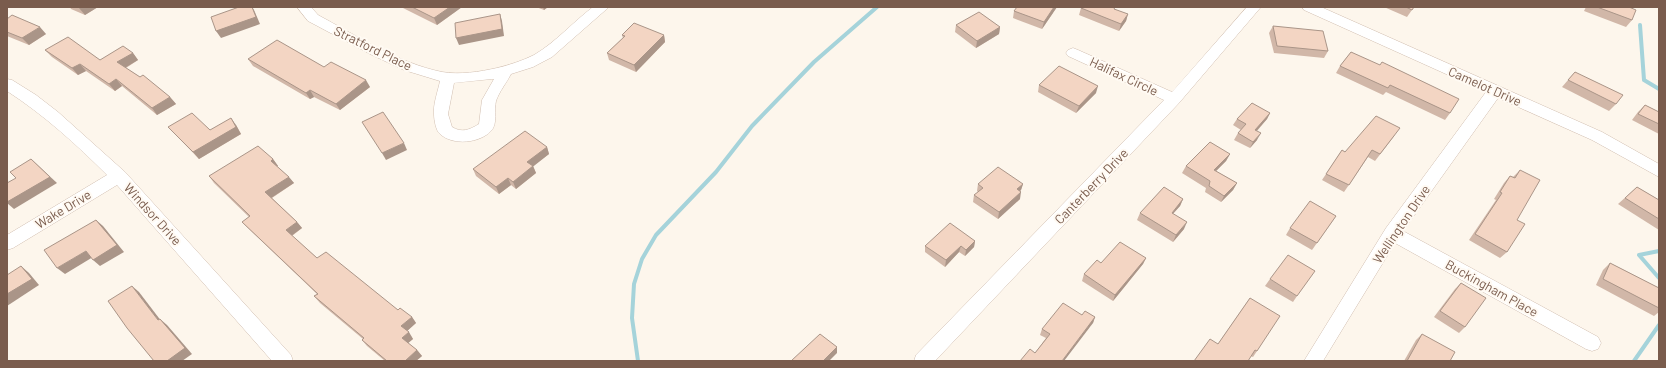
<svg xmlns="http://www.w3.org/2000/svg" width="1666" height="368" viewBox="0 0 1666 368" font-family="Barlow,sans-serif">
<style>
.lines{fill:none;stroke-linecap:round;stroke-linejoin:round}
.stream{stroke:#a5d3da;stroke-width:4}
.street-casing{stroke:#d1beb0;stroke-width:1}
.street{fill:#fff;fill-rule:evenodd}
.wall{fill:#d1b7a8}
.shaded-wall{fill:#aa9588}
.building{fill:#f3d5c3;stroke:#aa9588}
.labels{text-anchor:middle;stroke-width:4;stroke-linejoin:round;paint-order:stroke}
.street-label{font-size:13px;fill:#7a5c4d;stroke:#fffaf3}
</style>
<rect width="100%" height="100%" fill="#fdf6ec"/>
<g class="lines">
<g class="stream">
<path d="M1640 25 1644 80 1659 89"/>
<path d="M1659 251 1639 255 1659 278"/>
<path d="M638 361 632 318 634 284 642 259 656 235 716 172 752 126 814 62 877 7"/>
<path d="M1634 361 1659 325"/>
</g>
<defs>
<g id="street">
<path d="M297 7H311L318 15C357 36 398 63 442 72 460 75 479 72 497 68 509 65 522 61 534 55 556 42 573 22 593 7H609L552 57 533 67 511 74C507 82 499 92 496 101 494 109 498 124 491 131 480 143 453 146 440 134 436 131 434 120 434 114 433 104 438 91 440 81L404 70 372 55 308 21ZM492 79H494L482 100 479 124C469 130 462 133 452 127L448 114 454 83Z"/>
<path d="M1247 7H1261L1179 103 935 361H914L916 355 1164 100 1068 56 1066 53 1068 50 1073 48 1078 50 1172 92Z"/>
<path d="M1302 7H1321L1602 132 1659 164V177L1592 140 1498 98 1403 231 1598 337 1601 343 1598 349 1592 351 1586 349 1395 243 1323 361H1304L1386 228 1486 92 1304 10Z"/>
<path d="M7 79 12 80 36 95 58 112 125 172 291 355 293 361H272L117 185 13 248 7 250V235L107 175C76 144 44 115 7 91Z"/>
</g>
</defs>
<use href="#street" class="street-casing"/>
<use href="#street" class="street"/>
</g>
<g class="wall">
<path d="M70 7H98L85 15 71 9Z"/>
<path d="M403 7H462L437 25 403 8Z"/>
<path d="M536 7H548L544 10Z"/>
<path d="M1057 7 1042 29 1013 18 1014 11Z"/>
<path d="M1384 7H1414L1407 17Z"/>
<path d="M1586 7H1629L1632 20 1626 27 1584 11Z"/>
<path d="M1081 8 1128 14 1126 21 1119 31 1079 15Z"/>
<path d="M7 19 46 34 29 45 7 36Z"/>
<path d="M956 25 1000 27 999 34 976 48 955 32Z"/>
<path d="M1273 26 1328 51 1324 58 1274 53 1269 33Z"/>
<path d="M622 35H664L665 42 636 72 609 60 607 53 623 38Z"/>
<path d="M45 50 100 60 133 53 138 60 126 68 170 97 176 104 157 115 122 86 115 91 86 71 78 75 52 57Z"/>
<path d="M1351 52 1450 113 1445 120 1386 92 1383 95 1336 73 1340 66Z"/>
<path d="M248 59 324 67 370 87 340 110 314 97 310 99 253 66Z"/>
<path d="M1575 72 1616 104 1609 111 1562 87Z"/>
<path d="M1039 85 1096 93 1076 113 1038 92Z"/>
<path d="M1645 105 1659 112V134L1632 120 1638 112Z"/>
<path d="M1270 113 1267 119 1257 131V140L1250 148 1234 140 1238 133 1241 130 1233 125 1237 119Z"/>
<path d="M236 125 241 134 199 159 174 133 168 127 210 130Z"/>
<path d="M1395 135 1375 161 1368 157 1344 192 1322 180 1342 150 1345 152Z"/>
<path d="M547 147 549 154 533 166 536 173 516 189 511 185 499 194 476 176 473 169Z"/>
<path d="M1230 154 1226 161 1216 171 1237 183 1233 190 1221 202 1205 192 1206 188 1182 173 1186 166Z"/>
<path d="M273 159 278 166H277L294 183 272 198 297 222 302 228 292 236 317 258 398 310 412 317 416 323 407 331 413 339 408 343 417 350 422 356 416 361H385L367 346 362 340 363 339 320 303 314 296 317 294 248 228 242 222 249 217 214 183 209 176Z"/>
<path d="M1520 170 1517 220 1507 252 1500 258 1469 240 1496 200 1494 199 1504 183 1510 176 1513 177Z"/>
<path d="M978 184H1023L1021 190 1020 191V199L998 219 973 202 974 195 978 192 977 191Z"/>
<path d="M1637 187 1659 200V230L1618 204Z"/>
<path d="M1183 199 1180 206 1173 214 1184 229 1173 242 1137 220 1140 213Z"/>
<path d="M1336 216 1312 250 1286 235 1290 228Z"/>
<path d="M975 241 974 247 965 256 959 252 945 267 925 252V246Z"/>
<path d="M1146 258 1143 264 1113 301 1082 281 1084 274Z"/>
<path d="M1610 263 1659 288V312L1654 316 1596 285 1603 270Z"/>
<path d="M1270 279 1297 296 1293 302 1265 286Z"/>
<path d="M1461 283 1465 327 1459 333 1434 317 1455 289Z"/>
<path d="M1250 298 1257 351 1253 357 1218 344Z"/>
<path d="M1082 315 1095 317 1093 323 1035 353 1046 338 1040 335 1042 329Z"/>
<path d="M1422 334 1450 361H1404L1416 340Z"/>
</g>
<g class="shaded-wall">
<path d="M81 7H98L85 15 79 8Z"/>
<path d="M252 7 254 10 260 24 221 38 216 31Z"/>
<path d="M450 7H462L437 25 434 18Z"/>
<path d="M543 7H548L544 10Z"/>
<path d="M1054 7H1057L1042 29 1044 22Z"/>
<path d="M500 14 502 21 504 36 459 45 456 38Z"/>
<path d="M1128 14 1126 21 1119 31 1121 24Z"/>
<path d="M40 27 46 34 29 45 22 38Z"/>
<path d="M1000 27 999 34 976 48 977 41Z"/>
<path d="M664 35 665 42 636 72 634 65Z"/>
<path d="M133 53 138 60 123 69 117 62Z"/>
<path d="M80 64 86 71 78 75 72 68Z"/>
<path d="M116 79 122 86 115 91 109 84Z"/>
<path d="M366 80 370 87 340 110 336 104Z"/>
<path d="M1098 86 1096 93 1076 113 1079 106Z"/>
<path d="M310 90 314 97 310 99 306 93Z"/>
<path d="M170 97 176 104 157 115 152 108Z"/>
<path d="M1270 113 1267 119 1251 137 1255 130Z"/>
<path d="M231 118 236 125 241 134 199 159 193 152Z"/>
<path d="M1261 133 1257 140 1250 148 1253 142Z"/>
<path d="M404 143 407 150 386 160 382 153Z"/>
<path d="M547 147 549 154 530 169 527 162Z"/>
<path d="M1230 154 1226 161 1211 176 1214 170Z"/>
<path d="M31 159 57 183 14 209 7 203Z"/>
<path d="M273 159 278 166 276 167 271 161Z"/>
<path d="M533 166 536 173 516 189 513 182Z"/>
<path d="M289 177 294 183 271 198 265 192Z"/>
<path d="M508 178 511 185 499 194 496 187Z"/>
<path d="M1237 183 1233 190 1221 202 1224 196Z"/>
<path d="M1023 184 1021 190 1015 196 1017 189Z"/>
<path d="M1021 192 1020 199 998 219 999 212Z"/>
<path d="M1183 199 1180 206 1168 219 1172 213Z"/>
<path d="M96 220 103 226 124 252 100 266 93 260Z"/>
<path d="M297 222 302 228 291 236 286 230Z"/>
<path d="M1187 222 1184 229 1173 242 1176 235Z"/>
<path d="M975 241 974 247 965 256 966 250Z"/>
<path d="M961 246 959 252 945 267 946 260Z"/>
<path d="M86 251 93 257 65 274 57 268Z"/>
<path d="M1146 258 1143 264 1113 301 1115 295Z"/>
<path d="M21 266 29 273 39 285 7 306V294Z"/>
<path d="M132 286 139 292 165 326 158 320Z"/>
<path d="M412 317 416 323 406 332 401 326Z"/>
<path d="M1095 317 1093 323 1064 361H1062Z"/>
<path d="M160 319 167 325 192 354 182 361H167Z"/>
<path d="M409 332 413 339 407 344 402 338Z"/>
<path d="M837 347V353L829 361H824V360Z"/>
<path d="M417 350 422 356 416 361H405Z"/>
</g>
<g class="building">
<path d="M239 7H252L256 17 216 31 211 17Z"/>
<path d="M412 7H450L434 18Z"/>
<path d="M1017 7H1054L1044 22 1014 11Z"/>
<path d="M1082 7H1115L1114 9 1128 14 1121 24 1081 8Z"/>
<path d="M1406 7H1414L1412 10Z"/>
<path d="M1597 7H1629L1636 10 1632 20Z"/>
<path d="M979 12 1000 27 977 41 956 25Z"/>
<path d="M500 14 502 29 456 38 455 23Z"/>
<path d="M12 15 40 27 22 38 7 32V19Z"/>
<path d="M634 23 664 35 634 65 607 53 625 36 622 35Z"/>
<path d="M1273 26 1323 31 1328 51 1277 46Z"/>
<path d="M68 37 100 60 123 46 133 53 117 62 140 77 143 75 170 97 152 108 116 79 109 84 80 64 72 68 45 50Z"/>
<path d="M277 40 324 67 331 62 366 80 336 104 310 90 306 93 248 59Z"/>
<path d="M1351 52 1380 65 1382 62 1459 99 1450 113 1390 85 1388 88 1340 66Z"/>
<path d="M1059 66 1098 86 1079 106 1039 85Z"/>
<path d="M1575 72 1623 95 1616 104 1568 80Z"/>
<path d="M1252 103 1270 113 1255 130 1261 133 1253 142 1238 133 1246 124 1237 119Z"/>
<path d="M1645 105 1659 112V124L1638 114Z"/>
<path d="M383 112 404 143 382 153 362 122Z"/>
<path d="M192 113 210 130 231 118 236 127 193 152 168 127Z"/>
<path d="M1376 116 1400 128 1380 154 1372 150 1349 185 1326 174 1342 150 1345 152Z"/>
<path d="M525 131 547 147 527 162 533 166 513 182 508 178 496 187 473 169Z"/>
<path d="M1210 142 1230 154 1214 170 1237 183 1224 196 1209 186 1210 181 1186 166Z"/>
<path d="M258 146 273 159 271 161 289 177 265 192 297 222 286 230 317 258 326 252 398 310 400 308 412 317 401 326 409 332 402 338 417 350 405 361H387L362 340 364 338 314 296 318 294 242 222 250 216 209 176Z"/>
<path d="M31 159 50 177 7 202V183L16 178 10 172Z"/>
<path d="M998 167 1023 184 1017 189 1021 192 999 212 974 195 983 188 978 184Z"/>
<path d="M1520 170 1540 180 1517 220 1525 224 1507 252 1475 234 1502 193 1500 192 1510 176 1515 178Z"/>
<path d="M1164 187 1183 199 1172 213 1187 222 1176 235 1140 213Z"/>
<path d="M1637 187 1659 200V219L1625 198Z"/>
<path d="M1310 201 1336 216 1317 243 1290 228Z"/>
<path d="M96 220 117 245 93 260 86 251 57 268 44 250Z"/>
<path d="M950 223 975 241 966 250 961 246 946 260 925 246Z"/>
<path d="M1120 242 1146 258 1115 295 1084 274 1097 260 1101 263Z"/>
<path d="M1288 255 1315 271 1297 296 1270 279Z"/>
<path d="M1610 263 1659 288V308L1603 279Z"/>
<path d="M21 266 32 279 7 294V275Z"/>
<path d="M1461 283 1486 298 1465 327 1440 311Z"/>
<path d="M132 286 158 320 160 319 185 348 167 361H154L127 328 108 301Z"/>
<path d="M1250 298 1280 316 1257 351 1255 350 1248 361H1194L1210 339 1218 344Z"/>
<path d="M1063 303 1082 315 1085 311 1095 317 1062 361H1020L1030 349 1035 353 1050 334 1042 329Z"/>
<path d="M820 334 837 347 824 360 826 361H791Z"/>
<path d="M1422 334 1455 352 1450 361H1407Z"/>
</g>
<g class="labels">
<g class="street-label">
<text transform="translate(373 48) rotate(26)" y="5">Stratford Place</text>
<text transform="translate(1124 76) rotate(25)" y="5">Halifax Circle</text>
<text transform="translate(1485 86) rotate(24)" y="5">Camelot Drive</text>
<text transform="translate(1091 186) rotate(-46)" y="5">Canterberry Drive</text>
<text transform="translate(63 209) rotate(-31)" y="5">Wake Drive</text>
<text transform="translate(153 214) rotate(48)" y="5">Windsor Drive</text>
<text transform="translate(1401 224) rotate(-56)" y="5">Wellington Drive</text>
<text transform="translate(1492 288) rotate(29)" y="5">Buckingham Place</text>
</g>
</g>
<rect width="1666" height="368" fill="none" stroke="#7a5c4d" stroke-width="16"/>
</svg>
